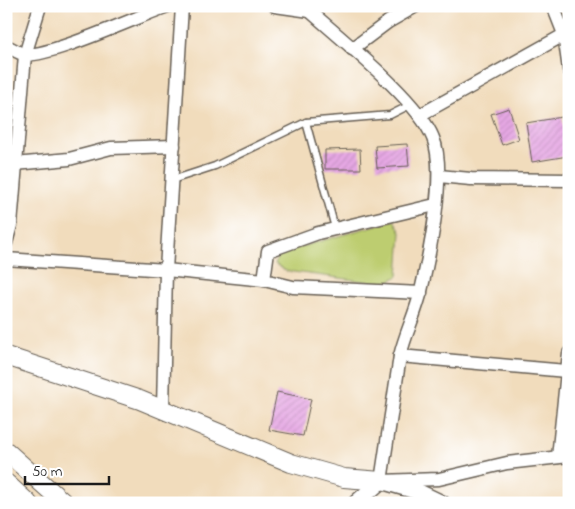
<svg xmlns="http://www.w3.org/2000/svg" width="575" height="509" viewBox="0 0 575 509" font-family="'Indie Flower',sans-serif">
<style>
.green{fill:#bdcd6f;stroke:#6c7446}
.building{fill:url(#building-hatch)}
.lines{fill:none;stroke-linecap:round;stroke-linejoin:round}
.service-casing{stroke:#675f54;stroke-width:9}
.minor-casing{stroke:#675f54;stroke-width:15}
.tertiary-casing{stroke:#675f54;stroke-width:18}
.secondary-casing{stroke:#675f54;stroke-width:20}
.service{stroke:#fff;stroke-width:6}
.minor{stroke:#fff;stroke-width:12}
.tertiary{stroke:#fff;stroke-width:15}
.secondary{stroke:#fff;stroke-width:18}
</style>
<defs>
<pattern id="building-hatch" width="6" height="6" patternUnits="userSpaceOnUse" patternTransform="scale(1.25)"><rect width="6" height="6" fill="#e6a8e4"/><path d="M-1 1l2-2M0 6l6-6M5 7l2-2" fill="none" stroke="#c590c3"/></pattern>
</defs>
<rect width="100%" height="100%" fill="#fff"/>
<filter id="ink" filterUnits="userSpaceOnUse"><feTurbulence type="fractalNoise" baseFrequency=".02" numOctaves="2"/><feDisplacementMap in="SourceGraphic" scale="10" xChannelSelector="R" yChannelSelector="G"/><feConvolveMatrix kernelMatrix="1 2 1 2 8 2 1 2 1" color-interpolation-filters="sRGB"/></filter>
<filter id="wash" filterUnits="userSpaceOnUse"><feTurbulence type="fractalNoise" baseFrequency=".0096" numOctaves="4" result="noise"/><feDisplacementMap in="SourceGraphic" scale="20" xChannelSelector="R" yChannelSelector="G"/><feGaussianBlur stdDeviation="1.12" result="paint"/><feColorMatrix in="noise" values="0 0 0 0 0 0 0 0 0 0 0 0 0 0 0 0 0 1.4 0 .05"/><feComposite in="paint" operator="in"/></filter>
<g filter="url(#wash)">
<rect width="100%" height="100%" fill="#f1dcbc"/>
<path class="green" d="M394 220 401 232 398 276 385 284 286 271 275 264 279 253Z"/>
<g id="blocks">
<g class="building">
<path d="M509 108 519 139 502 145 491 114Z"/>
<path d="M562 117 568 156 532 162 526 123Z"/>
<path d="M407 144 409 166 377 168 375 146Z"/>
<path d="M360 149 361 169H325V150Z"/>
<path d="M277 392 311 399 303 436 269 430Z"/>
</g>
</g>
</g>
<g filter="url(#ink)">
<use href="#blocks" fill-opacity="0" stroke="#675f54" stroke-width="1"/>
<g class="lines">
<defs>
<g id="service">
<path d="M306 122 335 228"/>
<path d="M172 180 215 166 306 122 390 115 410 105"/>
</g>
<g id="minor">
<path d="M275 6 310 11"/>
<path d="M308 6 310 11C342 40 418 100 433 138 447 171 429 256 421 291 416 313 405 334 400 356L381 481 439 479 507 463 569 456"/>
<path d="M553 6 564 34 569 70"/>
<path d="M6 46C12 48 18 53 23 54 44 60 141 15 168 6"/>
<path d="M352 49 388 22 416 6"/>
<path d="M420 115 569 32"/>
<path d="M15 164 69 159 111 148 174 146"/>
<path d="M439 176 471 179 569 180"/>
<path d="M6 243 11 225 25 55 40 6"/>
<path d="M6 259 166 270 264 280 268 251 318 233 435 205"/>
<path d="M264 280 293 287 421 293"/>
<path d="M400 356 566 371"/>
<path d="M163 410 166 270 182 6"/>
<path d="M558 457 569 353"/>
</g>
<path id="tertiary" d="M356 503 381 481 419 492 442 503"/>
<g id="secondary">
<path d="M6 356 140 400 291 463 344 478 381 481"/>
<path d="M6 451 64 503"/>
<path d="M6 483 28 503"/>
</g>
</defs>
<use href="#service" class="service-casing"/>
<use href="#minor" class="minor-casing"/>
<use href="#tertiary" class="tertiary-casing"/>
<use href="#secondary" class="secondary-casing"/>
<use href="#service" class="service"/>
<use href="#minor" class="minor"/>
<use href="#tertiary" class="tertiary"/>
<use href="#secondary" class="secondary"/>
</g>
</g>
<rect width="575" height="509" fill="none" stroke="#fff" stroke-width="25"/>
<path d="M25 476v8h84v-8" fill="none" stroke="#1c1c1c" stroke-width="2.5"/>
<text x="32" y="476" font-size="15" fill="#1c1c1c" stroke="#ffffff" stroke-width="4" paint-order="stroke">50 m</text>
</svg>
